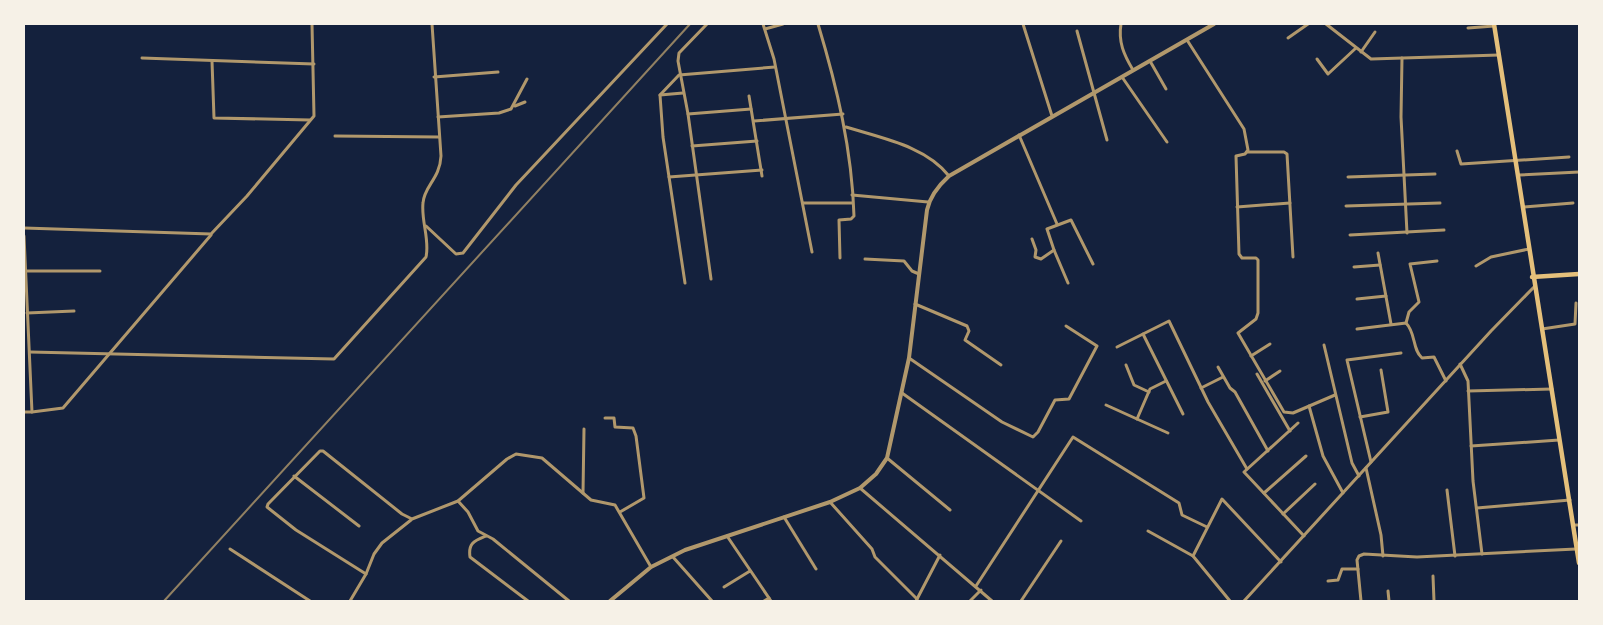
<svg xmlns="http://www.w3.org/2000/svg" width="1603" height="625" viewBox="0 0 1603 625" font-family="'Noto Sans',sans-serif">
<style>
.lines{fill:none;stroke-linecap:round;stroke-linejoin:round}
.minor{stroke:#b1986c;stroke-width:3}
.tertiary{stroke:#b1986c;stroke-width:4}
.secondary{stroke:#e5c07b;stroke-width:4.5}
.rail{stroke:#918062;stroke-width:2}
</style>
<rect width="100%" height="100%" fill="#14213d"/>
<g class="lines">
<g class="minor">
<path d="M707 24 679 53 678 61 688 114 711 279"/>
<path d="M763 24 774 59 812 252"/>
<path d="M818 24C837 87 852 150 854 216L851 219 839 220 840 258"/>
<path d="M1023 24 1052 116"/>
<path d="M1121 24C1118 42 1124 55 1133 70"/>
<path d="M1326 24 1371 59 1499 55"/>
<path d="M1468 28 1494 26"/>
<path d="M765 29 783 24"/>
<path d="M1077 31 1107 140"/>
<path d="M1288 38 1308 24"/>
<path d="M1187 40 1244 129 1248 150 1245 154 1236 156 1239 254 1242 258H1256L1258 260V313L1256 319 1238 333 1284 412 1293 413 1335 395"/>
<path d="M1361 52 1375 32"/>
<path d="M142 58 314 64"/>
<path d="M1402 58 1401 117 1407 233"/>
<path d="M1317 59 1328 74 1356 48"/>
<path d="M212 61 214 118 310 120"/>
<path d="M1150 61 1166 89"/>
<path d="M434 77 498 72"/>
<path d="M1122 77 1167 142"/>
<path d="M660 95 683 93"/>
<path d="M749 96 762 176"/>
<path d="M515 106 525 102"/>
<path d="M688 114 751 109"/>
<path d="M438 117 499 113 511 109 527 79"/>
<path d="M754 121 843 114"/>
<path d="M846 127C881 138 926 146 949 176"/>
<path d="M1019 135 1057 224"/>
<path d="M335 136 439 137"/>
<path d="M692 146 757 141"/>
<path d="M1457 151 1461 164 1569 157"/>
<path d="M1247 152H1284L1287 154 1293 257"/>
<path d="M1519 175 1579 172"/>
<path d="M669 177 762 170"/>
<path d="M1348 177 1435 174"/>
<path d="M852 195 928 202"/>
<path d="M803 203H852"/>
<path d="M1346 206 1440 203"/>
<path d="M1237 207 1290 203"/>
<path d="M1524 207 1573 203"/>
<path d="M426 226 456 254 463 253 516 185 667 24"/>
<path d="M24 228 211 234 247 196 314 116 312 24"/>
<path d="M1350 235 1444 230"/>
<path d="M24 236 32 412H24"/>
<path d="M1032 239 1036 250 1035 257 1041 259 1054 250 1047 229 1071 220 1093 264"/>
<path d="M1054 250 1068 283"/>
<path d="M1378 253 1391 324"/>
<path d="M865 259 904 261 912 271 919 274"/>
<path d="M1476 266 1491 257 1529 249"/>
<path d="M1354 267 1380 265"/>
<path d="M26 271H100"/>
<path d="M685 283 663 137 660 95 679 75 775 67"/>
<path d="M1357 299 1386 296"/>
<path d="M915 304 967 326 969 331 965 340 1001 365"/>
<path d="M27 313 74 311"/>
<path d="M1406 323 1409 312 1419 302 1410 264 1437 261"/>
<path d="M1357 329 1406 323C1416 333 1412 349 1422 358L1434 357 1446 381"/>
<path d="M1542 329 1575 324 1576 303"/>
<path d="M1143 334 1183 414"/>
<path d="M1324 345 1352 463 1359 476"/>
<path d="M1117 347 1169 321 1208 402 1247 469"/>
<path d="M30 352 334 359 426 257C430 240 421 221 423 203 424 186 440 179 441 156L432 24"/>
<path d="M1251 356 1270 344"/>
<path d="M909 358 1002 422 1033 437 1038 432 1055 400 1069 399 1097 346 1066 326"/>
<path d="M1460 364 1468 381 1473 481 1482 554"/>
<path d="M1126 365 1134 385 1149 392"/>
<path d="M1218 367 1230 388 1235 392 1268 451"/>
<path d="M1257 374 1290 431"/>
<path d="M1265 381 1280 371"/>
<path d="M1201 388 1223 377"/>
<path d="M1468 391 1552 389"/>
<path d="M902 393 1081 521"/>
<path d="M1106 405 1168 433"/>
<path d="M1309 406 1323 456 1343 493"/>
<path d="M32 412 63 408 211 235"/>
<path d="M1360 417 1388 412 1381 370"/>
<path d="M605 418H614L615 427 633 428 636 436 644 498 620 512"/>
<path d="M1137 419 1150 389 1166 381"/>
<path d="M1298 423 1244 472 1304 536"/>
<path d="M1471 446 1559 440"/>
<path d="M887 458 950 510"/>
<path d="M1371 462 1347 360 1401 353"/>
<path d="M1366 468 1381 535 1383 556"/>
<path d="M294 476 359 526"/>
<path d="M860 488 992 601"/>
<path d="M1447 490 1455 556"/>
<path d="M583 493 584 429"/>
<path d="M1264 493 1306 456"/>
<path d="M458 501 468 512 478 531 493 539 569 601"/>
<path d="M830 502 872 549 875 557 917 599"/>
<path d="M1477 508 1570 500"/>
<path d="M1283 514 1315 484"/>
<path d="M784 517 816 569"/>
<path d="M1574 525H1579"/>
<path d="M1148 531 1193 556 1230 601"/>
<path d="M486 536C474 541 468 543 470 557L528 601"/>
<path d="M727 536 771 601"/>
<path d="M230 549 310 601"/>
<path d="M1193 556 1222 499 1281 562"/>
<path d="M673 557 712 601"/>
<path d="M366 574 296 530 267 507 268 504 320 451H323L402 514 412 519 458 501 507 459 516 454 542 458 591 500 615 505 651 567"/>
<path d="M1433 576 1434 601"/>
<path d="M1328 581 1338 580 1342 569H1358"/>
<path d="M976 586 1073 437 1179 503 1182 515 1207 527"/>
<path d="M724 587 750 571"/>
<path d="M1388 591 1389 601"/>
<path d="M350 601 366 574 374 554 382 543 411 520"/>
<path d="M764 601 769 598"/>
<path d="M916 601 940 555"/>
<path d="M970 601 981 590"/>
<path d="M1021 601 1061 541"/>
<path d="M1244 601 1491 331 1534 287"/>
<path d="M1361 601 1357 560 1359 556 1364 554 1417 557 1576 549"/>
</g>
<path class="tertiary" d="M610 601 651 567 685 550 830 502 860 488 876 474 887 458 909 358 927 210C930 196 938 186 949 176L1214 24"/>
<g class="secondary">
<path d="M1494 24 1579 563"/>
<path d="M1532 277 1579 274"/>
</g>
<path class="rail" d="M164 601 690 24"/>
</g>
<rect width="1603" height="625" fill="none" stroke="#f6f1e7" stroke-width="50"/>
</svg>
